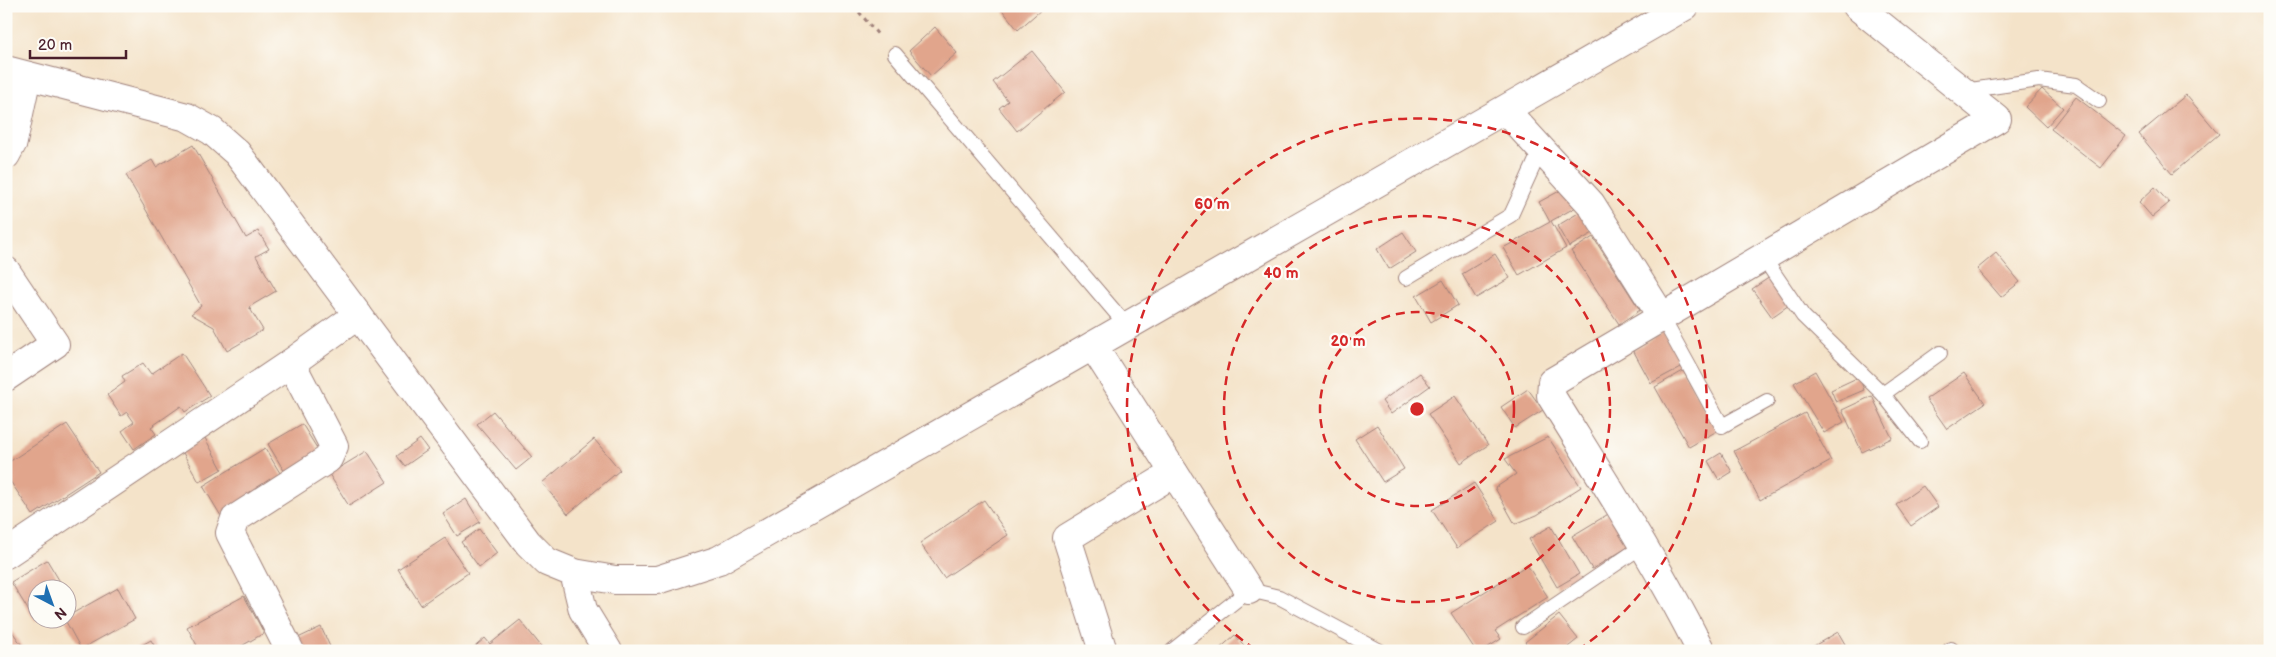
<svg xmlns="http://www.w3.org/2000/svg" width="2276" height="657" viewBox="0 0 2276 657" font-family="'Balsamiq Sans',sans-serif">
<style>
.building{fill:#e1a58c}
.lines{fill:none;stroke-linecap:round;stroke-linejoin:round}
.service-casing{stroke:#9f817a;stroke-width:16}
.minor-casing{stroke:#9f817a;stroke-width:30}
.tertiary-casing{stroke:#9f817a;stroke-width:30}
.path{stroke:#9f817a;stroke-width:3;stroke-dasharray:4 4;stroke-linecap:butt}
.service{stroke:#fff;stroke-width:14}
.minor{stroke:#fff;stroke-width:28}
.tertiary{stroke:#fff;stroke-width:28}
.ring{fill:none;stroke:#d62828;stroke-width:2.5;stroke-dasharray:9 6}
.centre{fill:#d62828;stroke:#fdfcf7;stroke-width:2.5}
.ring-label{font-size:15px;text-anchor:middle;font-weight:bold;fill:#d62828;stroke:#fdfcf7;stroke-width:4.5;stroke-linejoin:round;paint-order:stroke}
</style>
<rect width="100%" height="100%" fill="#fdfcf7"/>
<filter id="ink" filterUnits="userSpaceOnUse"><feTurbulence type="fractalNoise" baseFrequency=".02" numOctaves="2"/><feDisplacementMap in="SourceGraphic" scale="10" xChannelSelector="R" yChannelSelector="G"/><feConvolveMatrix kernelMatrix="1 2 1 2 8 2 1 2 1" color-interpolation-filters="sRGB"/></filter>
<filter id="wash" filterUnits="userSpaceOnUse"><feTurbulence type="fractalNoise" baseFrequency=".0096" numOctaves="4" result="noise"/><feDisplacementMap in="SourceGraphic" scale="20" xChannelSelector="R" yChannelSelector="G"/><feGaussianBlur stdDeviation="1.12" result="paint"/><feColorMatrix in="noise" values="0 0 0 0 0 0 0 0 0 0 0 0 0 0 0 0 0 1.4 0 .05"/><feComposite in="paint" operator="in"/></filter>
<g filter="url(#wash)">
<rect width="100%" height="100%" fill="#f4e3c9"/>
<g id="blocks">
<g class="building">
<path d="M999 6H1041L1043 8 1018 30Z"/>
<path d="M935 27 957 53 931 76 909 51Z"/>
<path d="M1032 51 1065 92 1017 131 999 108 1008 101 993 82Z"/>
<path d="M2042 89 2063 108 2046 127 2025 107Z"/>
<path d="M2186 95 2219 134 2172 174 2139 134Z"/>
<path d="M2076 97 2126 136 2101 168 2051 129Z"/>
<path d="M193 145 246 238 258 231 269 249 256 256 276 291 249 307 263 330 227 351 214 327 191 314 201 306 126 175 152 160 156 167Z"/>
<path d="M2155 187 2169 203 2152 217 2139 202Z"/>
<path d="M1565 188 1576 207 1551 221 1566 248 1519 275 1503 248 1550 222 1539 202Z"/>
<path d="M1580 212 1593 233 1569 247 1557 226Z"/>
<path d="M1403 232 1416 252 1389 269 1377 249Z"/>
<path d="M1593 237 1640 310 1619 324 1571 251Z"/>
<path d="M1996 253 2020 282 2001 297 1977 269Z"/>
<path d="M1495 254 1510 278 1476 298 1462 274Z"/>
<path d="M1770 277 1789 305 1772 317 1752 289Z"/>
<path d="M1443 280 1458 305 1431 322 1416 296Z"/>
<path d="M1664 332 1683 366 1651 383 1633 350Z"/>
<path d="M182 353 210 396 185 412 181 406 151 427 156 434 134 449 122 431 134 422 127 412 121 416 107 395 125 382 122 376 143 363 151 374Z"/>
<path d="M1683 371 1717 431 1689 447 1655 387Z"/>
<path d="M1815 371 1844 422 1824 433 1794 383Z"/>
<path d="M1420 373 1430 386 1391 414 1382 401Z"/>
<path d="M1964 373 1985 403 1947 429 1926 399Z"/>
<path d="M1859 377 1864 390 1836 402 1831 390Z"/>
<path d="M1528 389 1543 410 1515 428 1501 407Z"/>
<path d="M1455 396 1488 445 1461 463 1428 414Z"/>
<path d="M1872 396 1892 438 1862 452 1842 410Z"/>
<path d="M493 411 532 457 516 470 477 424Z"/>
<path d="M1805 413 1831 461 1760 500 1734 451Z"/>
<path d="M67 424 99 472 33 515 6 475V464Z"/>
<path d="M302 424 320 453 286 474 268 444Z"/>
<path d="M1377 425 1404 469 1383 482 1355 439Z"/>
<path d="M1548 437 1581 487 1537 515 1515 524 1495 488 1516 474 1505 459Z"/>
<path d="M205 438 222 469 199 482 182 451Z"/>
<path d="M420 439 428 450 405 466 397 456Z"/>
<path d="M594 439 620 470 568 514 542 483Z"/>
<path d="M265 448 283 478 221 516 203 486Z"/>
<path d="M367 451 387 482 349 506 329 474Z"/>
<path d="M1721 453 1732 472 1719 480 1708 461Z"/>
<path d="M1474 483 1499 521 1457 548 1432 510Z"/>
<path d="M1923 486 1938 507 1911 526 1896 505Z"/>
<path d="M466 499 480 522 457 536 443 514Z"/>
<path d="M984 500 1008 535 944 578 920 543Z"/>
<path d="M1610 513 1630 546 1592 569 1572 536Z"/>
<path d="M1551 526 1579 574 1557 587 1529 539Z"/>
<path d="M479 529 497 553 479 567 461 542Z"/>
<path d="M445 538 468 573 421 605 398 569Z"/>
<path d="M47 560 65 590H38V620L35 621 11 582Z"/>
<path d="M1527 565 1548 597 1495 631 1501 639 1482 651H1476L1451 613Z"/>
<path d="M118 588 135 619 81 649 65 620H68V616Z"/>
<path d="M244 596 264 633 233 651H200L187 627Z"/>
<path d="M1559 615 1578 639 1568 647 1571 651H1532L1525 642Z"/>
<path d="M520 620 545 651H470L485 638 490 644Z"/>
<path d="M6 623 26 651H6Z"/>
<path d="M321 627 332 651H302L296 639Z"/>
<path d="M1838 632 1849 651H1805Z"/>
<path d="M1235 635 1249 651H1217Z"/>
<path d="M151 640 157 651H131Z"/>
</g>
</g>
</g>
<g filter="url(#ink)">
<use href="#blocks" fill-opacity="0" stroke="#9f817a" stroke-width="1"/>
<g class="lines">
<defs>
<g id="service">
<path d="M895 54 1128 327"/>
<path d="M1964 91 2039 80 2076 85 2099 101"/>
<path d="M1763 257 1803 316 1883 394 1920 441"/>
<path d="M1406 278 1511 215 1541 149"/>
<path d="M1662 317 1722 426 1767 401"/>
<path d="M1883 394 1940 353"/>
<path d="M1523 627 1644 545"/>
<path d="M1172 651 1249 590 1279 597 1380 651"/>
<path d="M1949 651 1951 649"/>
</g>
<g id="minor">
<path d="M1505 110 1591 204 1662 317"/>
<path d="M6 155 13 142 27 76"/>
<path d="M6 271 55 344 6 377"/>
<path d="M1093 346 1249 590"/>
<path d="M6 554 291 363 358 315"/>
<path d="M574 573 615 580H657L719 560 1685 6"/>
<path d="M290 651 230 533 235 519 328 459 334 446 291 363"/>
<path d="M1103 651 1067 538 1174 473"/>
<path d="M1701 651C1657 563 1603 480 1551 396L1552 382 1997 119 1857 6"/>
</g>
<path id="tertiary" d="M6 70 187 117 212 131 237 153 528 543 547 562 574 573 583 610 608 651"/>
</defs>
<use href="#service" class="service-casing"/>
<use href="#minor" class="minor-casing"/>
<use href="#tertiary" class="tertiary-casing"/>
<path class="path" d="M854 6 879 36"/>
<use href="#service" class="service"/>
<use href="#minor" class="minor"/>
<use href="#tertiary" class="tertiary"/>
</g>
</g>
<g class="ring">
<circle cx="1417" cy="409" r="97"/>
<circle cx="1417" cy="409" r="193"/>
<path d="M1255 649A290 290 0 1 1 1579 649"/>
</g>
<circle cx="1417" cy="409" r="8" class="centre"/>
<g class="ring-label">
<text x="1212" y="209">60 m</text>
<text x="1281" y="278">40 m</text>
<text x="1348" y="346">20 m</text>
</g>
<rect width="2276" height="657" fill="none" stroke="#fdfcf7" stroke-width="25"/>
<g transform="translate(52 604) rotate(139)"><circle r="24" fill="#fdfcf7" stroke="#b5a4a5"/>
<path d="M0-4L9 19L0 12L-9 19Z" fill="#1f6fb2"/>
<text y="-8" font-size="14" font-weight="bold" text-anchor="middle" fill="#4a1f2b">N</text>
</g>
<path d="M30 50v8h96v-8" fill="none" stroke="#4a1f2b" stroke-width="2.5"/>
<text x="38" y="50" font-size="15" fill="#4a1f2b" stroke="#fdfcf7" stroke-width="4" paint-order="stroke">20 m</text>
</svg>
